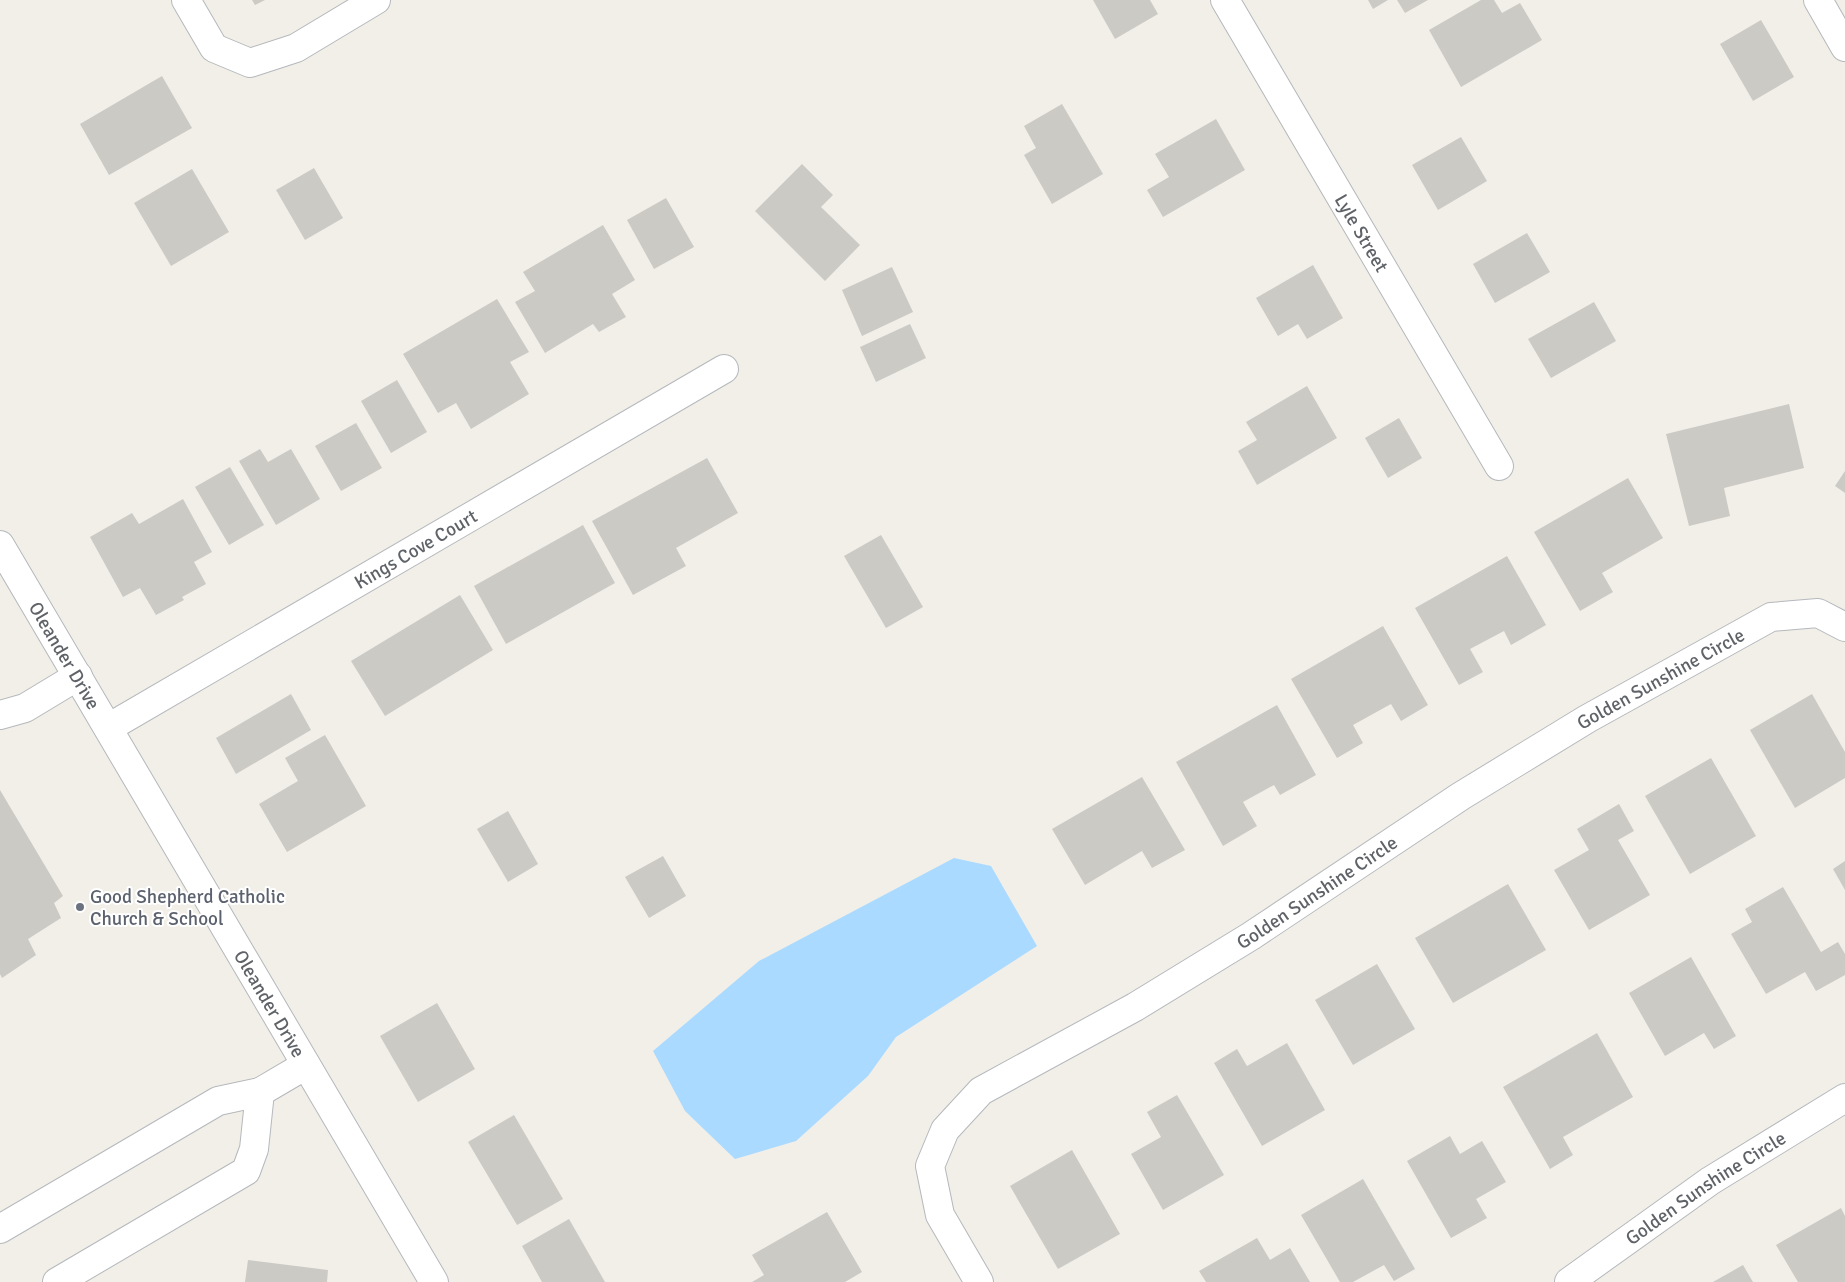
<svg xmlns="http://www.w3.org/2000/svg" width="1845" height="1282" viewBox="0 0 1845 1282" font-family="Signika,sans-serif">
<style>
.water{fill:#aadaff}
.building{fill:#cccac5}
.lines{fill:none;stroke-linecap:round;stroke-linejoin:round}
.minor-casing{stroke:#b5b8bc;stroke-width:30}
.minor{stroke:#fff;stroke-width:28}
.worship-dot{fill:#6b7280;stroke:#fff;stroke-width:2}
.labels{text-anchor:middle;stroke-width:4;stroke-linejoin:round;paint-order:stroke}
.street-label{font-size:19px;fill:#5f6368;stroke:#fff}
.worship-label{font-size:19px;fill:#5b616d;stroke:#fff;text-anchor:start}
</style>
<rect width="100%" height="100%" fill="#f1efe8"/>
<path class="water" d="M954 858 991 866 1037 946 896 1037 868 1076 796 1141 735 1159 685 1111 653 1051 759 961Z"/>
<g class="building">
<path d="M252 0H265L255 5Z"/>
<path d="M1093 0H1150L1158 14 1115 39Z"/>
<path d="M1368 0H1388L1373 9Z"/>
<path d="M1397 0H1428L1405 13Z"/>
<path d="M1481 0H1494L1502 13 1520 3 1542 40 1461 87 1429 30Z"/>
<path d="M1761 20 1794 77 1753 101 1720 44Z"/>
<path d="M162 76 192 128 109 175 80 124Z"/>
<path d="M1062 104 1103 174 1052 204 1024 155 1036 148 1024 126Z"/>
<path d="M1216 119 1245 170 1163 217 1147 190 1169 177 1155 154Z"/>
<path d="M1461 137 1487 181 1438 210 1412 165Z"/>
<path d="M802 164 833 195 821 207 860 245 825 281 755 211Z"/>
<path d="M314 168 343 218 305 240 276 190Z"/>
<path d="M192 169 229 232 171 266 134 203Z"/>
<path d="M666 198 694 247 654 269 627 220Z"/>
<path d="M603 225 635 280 612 294 626 317 599 332 593 324 545 353 515 302 535 291 523 272Z"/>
<path d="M1527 233 1550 272 1495 303 1473 264Z"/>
<path d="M1313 265 1343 318 1307 339 1298 324 1278 336 1256 298Z"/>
<path d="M892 267 913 312 862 336 842 290Z"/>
<path d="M497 299 529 352 510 362 529 394 471 429 456 403 438 413 403 354Z"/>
<path d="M1594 302 1616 341 1551 378 1528 339Z"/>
<path d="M910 324 926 358 876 382 860 347Z"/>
<path d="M397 380 427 432 391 453 361 401Z"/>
<path d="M1307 386 1337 438 1257 485 1238 451 1257 440 1246 422Z"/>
<path d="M1789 404 1804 468 1724 488 1730 516 1689 526 1666 434Z"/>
<path d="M1399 418 1422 458 1388 478 1365 438Z"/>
<path d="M356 423 382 468 341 491 315 446Z"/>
<path d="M260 449 268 462 291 449 320 499 276 525 239 461Z"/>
<path d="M707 458 738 513 676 548 686 566 633 595 592 521Z"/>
<path d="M230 467 264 525 229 545 195 487Z"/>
<path d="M1845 471V493L1835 486Z"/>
<path d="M1628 478 1663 538 1602 573 1613 592 1580 611 1534 532Z"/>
<path d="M183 499 212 552 194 562 206 584 182 597 184 600 156 615 140 588 123 597 90 537 132 513 139 524Z"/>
<path d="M583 525 615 583 506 644 474 586Z"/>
<path d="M881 535 923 607 886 628 844 556Z"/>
<path d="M1507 556 1546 625 1511 645 1504 631 1470 649 1483 672 1459 685 1415 608Z"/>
<path d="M460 595 493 650 385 716 351 661Z"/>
<path d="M1383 626 1428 705 1401 721 1391 704 1353 725 1363 743 1337 758 1291 679Z"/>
<path d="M291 694 311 730 236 774 216 738Z"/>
<path d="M1812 694 1845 752V778L1795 808 1750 730Z"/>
<path d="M1277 705 1316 775 1280 795 1274 785 1243 802 1257 826 1223 846 1176 762Z"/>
<path d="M325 735 366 806 287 852 259 804 298 781 285 758Z"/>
<path d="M1711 758 1756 836 1690 874 1645 796Z"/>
<path d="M1142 777 1185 850 1152 868 1142 851 1085 885 1052 829Z"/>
<path d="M0 790 63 896 54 903 61 918 28 939 36 955 2 978 0 974Z"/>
<path d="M1619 804 1634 831 1618 840 1650 895 1589 930 1554 870 1589 850 1577 829Z"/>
<path d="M508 811 538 864 508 882 477 829Z"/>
<path d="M663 856 686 896 649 918 625 877Z"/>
<path d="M1845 861V890L1833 869Z"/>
<path d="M1508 884 1546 950 1453 1003 1415 938Z"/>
<path d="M1783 887 1821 952 1838 942 1845 954V975L1816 991 1805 972 1766 994 1731 934 1752 922 1745 909Z"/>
<path d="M1691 957 1736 1036 1714 1049 1704 1033 1665 1056 1629 993Z"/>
<path d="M1377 964 1415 1029 1353 1065 1315 1000Z"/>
<path d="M437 1003 475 1069 418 1102 380 1036Z"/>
<path d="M1597 1033 1633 1097 1563 1137 1573 1155 1550 1169 1503 1087Z"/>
<path d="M1287 1043 1325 1110 1262 1146 1214 1063 1237 1049 1247 1066Z"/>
<path d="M1177 1095 1224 1175 1163 1210 1131 1154 1161 1137 1147 1112Z"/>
<path d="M514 1115 563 1199 517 1225 468 1142Z"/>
<path d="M1450 1136 1460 1154 1482 1141 1506 1182 1476 1199 1487 1218 1451 1238 1407 1161Z"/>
<path d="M1072 1150 1120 1234 1058 1269 1010 1186Z"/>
<path d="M1363 1179 1415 1269 1394 1281 1384 1265 1353 1282H1340L1301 1215Z"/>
<path d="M1841 1208 1845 1216V1282H1798L1776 1245Z"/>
<path d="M827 1212 862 1272 845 1282H752L764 1275 752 1255Z"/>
<path d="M569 1219 605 1282H542L522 1246Z"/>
<path d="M1257 1238 1270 1260 1290 1248 1310 1282H1206L1199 1271Z"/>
<path d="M248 1260 328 1270 327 1282H245Z"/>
<path d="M1743 1265 1753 1282H1713Z"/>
</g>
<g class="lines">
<defs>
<g id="minor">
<path d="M186 0 214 48 250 63 296 48 376 0"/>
<path id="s1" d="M1225 0 1499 466"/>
<path d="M1818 0 1845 47"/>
<path id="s2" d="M0 545 434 1282"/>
<path d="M0 715 25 708 78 676"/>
<path id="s3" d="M108 728 724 369"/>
<path d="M0 1229 218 1101 260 1092 306 1065"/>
<path d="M57 1282 246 1171 254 1149 260 1092"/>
<path id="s4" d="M979 1282 940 1215 930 1166 945 1130 981 1091 1135 1007 1251 936 1461 796 1587 719 1771 617 1818 613 1845 627"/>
<path id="s5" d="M1569 1282 1710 1181 1845 1098"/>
</g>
</defs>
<use href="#minor" class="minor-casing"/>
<use href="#minor" class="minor"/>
</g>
<circle class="worship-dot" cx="80" cy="907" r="5"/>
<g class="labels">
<g class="street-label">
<text dy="7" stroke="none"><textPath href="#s1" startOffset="270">Lyle Street</textPath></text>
<text dy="7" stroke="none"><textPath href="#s3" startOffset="356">Kings Cove Court</textPath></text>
<text dy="7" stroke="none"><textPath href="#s2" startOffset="128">Oleander Drive</textPath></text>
<text dy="7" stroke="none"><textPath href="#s4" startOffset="1015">Golden Sunshine Circle</textPath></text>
<text dy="7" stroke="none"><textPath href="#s4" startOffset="610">Golden Sunshine Circle</textPath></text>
<text dy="7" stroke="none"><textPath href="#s2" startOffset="532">Oleander Drive</textPath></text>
<text dy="7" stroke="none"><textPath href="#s5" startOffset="166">Golden Sunshine Circle</textPath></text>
</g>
<g class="worship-label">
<text x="90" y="903">Good Shepherd Catholic<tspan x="90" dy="22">Church &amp; School</tspan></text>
</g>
</g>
</svg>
